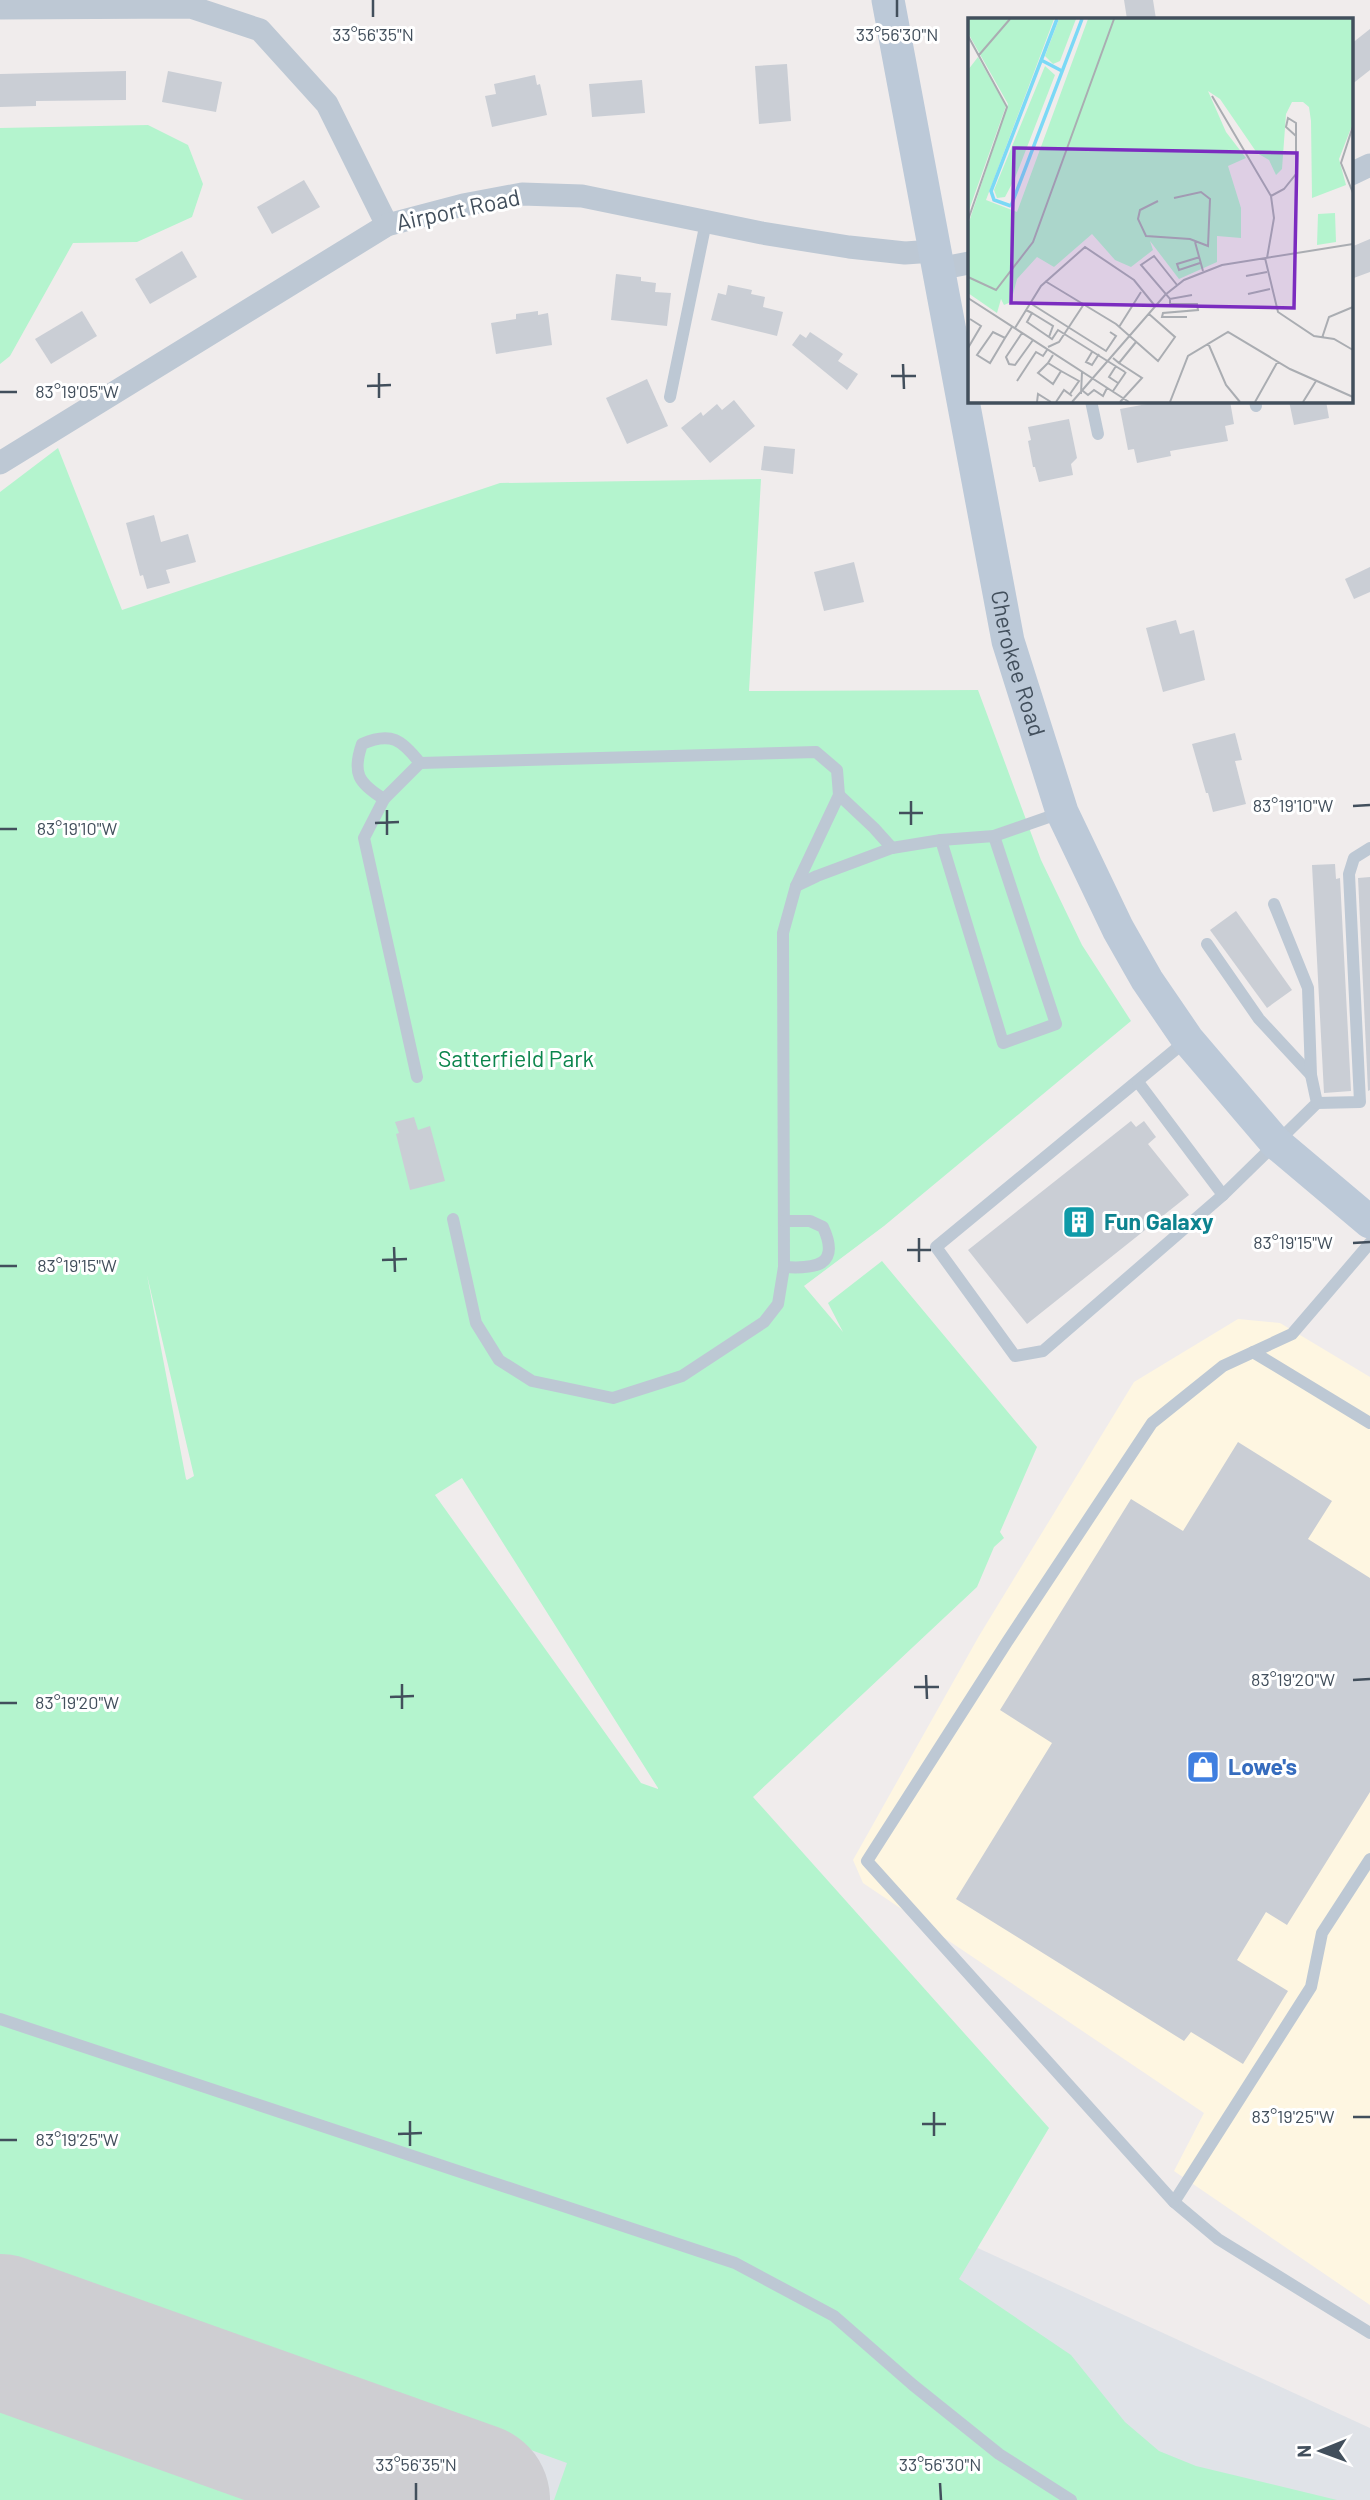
<svg xmlns="http://www.w3.org/2000/svg" width="1370" height="2500" viewBox="0 0 1370 2500" font-family="Barlow,sans-serif">
<style>
.commercial{fill:#fef6e1}
.airport{fill:#e0e3e8}
.green{fill:#b4f4ce;fill-rule:evenodd}
.lines{fill:none;stroke-linecap:round;stroke-linejoin:round}
.runway{stroke:#ceced2;stroke-width:154}
.building{fill:#caced5}
.lane{stroke:#bdc8d4;stroke-width:12}
.street{stroke:#bdc8d4;stroke-width:23}
.secondary{stroke:#bcc9d8;stroke-width:33}
.ticks{fill:none;stroke:#424f5c;stroke-width:2.5}
.labels{text-anchor:middle;stroke-width:6;stroke-linejoin:round;paint-order:stroke}
.street-label{font-size:23px;fill:#424f5c;stroke:#fff}
.park-label{font-size:23px;fill:#0b854c;stroke:#fff}
.culture-label{font-size:23px;font-weight:bold;fill:#0d838f;stroke:#fff;text-anchor:start}
.shop-label{font-size:23px;font-weight:bold;fill:#366cbe;stroke:#fff;text-anchor:start}
.inset-river{fill:none;stroke:#7bd9f6;stroke-width:3.5}
.inset-road{fill:none;stroke:#aaadb2;stroke-width:2}
.view{fill:#7b2cbf;fill-opacity:0.15;stroke:#7b2cbf;stroke-width:3.5}
.inset-edge{fill:none;stroke:#424f5c;stroke-width:3.5}
.ticks-label{font-size:18px;text-anchor:middle;fill:#424f5c;stroke:#fff;stroke-width:6;stroke-linejoin:round;paint-order:stroke}
</style>
<rect width="100%" height="100%" fill="#f0ecec"/>
<path class="commercial" d="M1238 1319 1280 1323 1370 1377V2305L1174 2171 1204 2113 863 1883 853 1860 979 1636 1134 1382Z"/>
<path class="airport" d="M0 1799 1370 2428V2500H0Z"/>
<g class="green">
<path d="M148 125 188 145 203 184 192 217 137 242 73 243 10 356 0 364V128Z"/>
<path d="M58 448 122 610 500 483 761 479 749 691 978 690 1041 860 1082 945 1131 1021 884 1226 804 1286 843 1332 828 1303 882 1261 1037 1447 1000 1532 1004 1538 994 1547 977 1587 753 1797 1049 2128 959 2279 1071 2355 1125 2422 1159 2451 1196 2466 1337 2500H554L567 2463 373 2393 350 2389 324 2397 0 2281V492ZM147 1275 194 1476 187 1480 186 1479ZM462 1478 658 1788V1789L641 1783 435 1495Z"/>
<path d="M0 2386 271 2484 287 2500H0Z"/>
</g>
<g class="lines">
<path class="runway" d="M0 2331 473 2500"/>
</g>
<g class="building">
<path d="M1124 0H1153L1156 19H1127Z"/>
<path d="M1370 29V70L1351 85V44Z"/>
<path d="M787 64 791 121 759 124 755 66Z"/>
<path d="M126 71V100L36 101V106L0 107V74Z"/>
<path d="M168 71 222 82 216 112 162 102Z"/>
<path d="M535 75 537 85 540 84 547 115 492 127 485 96 496 94 494 84Z"/>
<path d="M642 80 645 113 592 117 589 84Z"/>
<path d="M304 180 320 207 272 234 257 207Z"/>
<path d="M1370 239V272L1351 279V247Z"/>
<path d="M182 251 197 277 150 304 135 279Z"/>
<path d="M616 274 641 277V281L656 283 655 292 671 293 667 326 611 320Z"/>
<path d="M728 285 752 290 751 294 765 297 763 307 783 312 777 336 711 320 718 293 726 295Z"/>
<path d="M82 311 97 336 51 364 35 339Z"/>
<path d="M538 311V315L548 313 552 345 496 354 491 323 516 319V314Z"/>
<path d="M810 332 843 354 838 361 858 374 847 390 792 345 800 334 806 338Z"/>
<path d="M647 379 668 426 627 444 606 398Z"/>
<path d="M734 400 755 426 710 463 681 428 701 412 703 416 717 404 722 410Z"/>
<path d="M1163 401H1230L1234 424 1225 426 1228 441 1170 451 1171 456 1137 463 1134 449 1128 450 1120 409Z"/>
<path d="M1289 401H1326L1329 418 1294 425Z"/>
<path d="M1069 419 1077 458 1071 464 1073 475 1039 482 1035 467H1033L1028 441 1031 440 1028 427Z"/>
<path d="M764 446 795 449 793 474 761 470Z"/>
<path d="M154 515 161 542 188 534 196 562 166 570 170 583 147 589 143 575 140 576 126 523Z"/>
<path d="M854 562 864 602 824 611 814 572Z"/>
<path d="M1370 567V592L1354 599 1345 579Z"/>
<path d="M1176 620 1180 634 1194 630 1205 680 1163 692 1146 628Z"/>
<path d="M1235 733 1242 760 1235 761 1246 804 1213 812 1208 793H1206L1192 744Z"/>
<path d="M1335 864 1336 879 1340 878 1351 1091 1324 1093 1312 865Z"/>
<path d="M1370 877V1090L1368 1091 1358 878Z"/>
<path d="M1236 911 1292 990 1267 1008 1210 930Z"/>
<path d="M414 1117 418 1130 430 1126 445 1181 410 1190 396 1134 399 1133 395 1122Z"/>
<path d="M1131 1121 1136 1127 1144 1121 1156 1137 1148 1144 1189 1195 1027 1324 968 1250Z"/>
<path d="M1238 1442 1332 1501 1308 1539 1370 1578V1792L1287 1925 1266 1912 1237 1960 1288 1991 1243 2064 1191 2032 1184 2041 956 1899 1052 1743 1000 1710 1131 1499 1183 1531Z"/>
</g>
<g class="lines">
<g class="lane">
<path d="M670 397 706 222"/>
<path d="M1091 401 1098 434"/>
<path d="M1255 401 1256 406"/>
<path d="M839 795 874 828 892 848"/>
<path d="M384 799C358 783 352 773 362 744 391 731 402 740 420 763"/>
<path d="M941 840 1003 1043 1056 1024 994 836"/>
<path d="M796 886 817 876 892 848 941 840 994 836 1060 813"/>
<path d="M1207 944 1259 1019 1311 1075"/>
<path d="M1187 1040 936 1247 1015 1356 1043 1351 1223 1195 1317 1103 1311 1075 1308 988 1274 904"/>
<path d="M417 1077 364 838 384 799 420 763 816 752 837 770 839 795 796 886 783 933 784 1267 778 1304 764 1322 682 1376 613 1398 532 1381 499 1360 476 1323 453 1219"/>
<path d="M1138 1082 1223 1195"/>
<path d="M1317 1103 1360 1102 1349 874 1354 858 1370 848"/>
<path d="M784 1221H810L823 1227C841 1266 815 1269 784 1267"/>
<path d="M1370 1243 1292 1334 1223 1366 1152 1423 1007 1642 867 1861 1174 2202 1218 2239 1370 2333"/>
<path d="M1253 1352 1370 1423"/>
<path d="M0 2019 735 2263 834 2316 913 2385 999 2454 1071 2500"/>
<path d="M1174 2202 1311 1987 1322 1933 1370 1859"/>
</g>
<g class="street">
<path d="M0 8 191 7 260 30 327 104 387 225"/>
<path d="M1351 174 1370 165"/>
<path d="M938 269 969 263"/>
<path d="M0 463 387 225 463 205 522 194 582 196 762 233 849 247 905 253 934 251"/>
</g>
<path class="secondary" id="s1" d="M888 0 1008 641 1062 812 1118 929 1147 980 1188 1040 1276 1143 1370 1222"/>
</g>
<path class="ticks" d="M373 0V17M897 0V17M903 364 904 389M379 373V398M891 376H916M367 386 391 385M0 392H17M911 801V825M1353 806 1370 805M387 810V835M899 813H923M375 823 399 822M0 829H17M919 1238V1262M1353 1243 1370 1242M394 1247 395 1272M907 1250H931M382 1260 407 1259M0 1266H17M926 1675 927 1699M1353 1680 1370 1679M402 1684V1709M914 1687H939M390 1697 414 1696M0 1703H17M934 2112V2136M1353 2117H1370M410 2121V2146M922 2124H946M398 2134 422 2133M0 2140H17M416 2483V2500M940 2483 941 2500"/>
<defs>
<symbol id="building-square" viewBox="-11 -11 22 22"><rect x="-9" y="-9" width="18" height="18" rx="4" fill="#0f9aa8" stroke="#fff"/><path d="M-4-6H4V6H1V3H-1V6H-4ZM-2.5-4.3h1.7v1.8h-1.7ZM.8-4.3h1.7v1.8H.8ZM-2.5-1h1.7V.8h-1.7ZM.8-1h1.7V.8H.8Z" fill="#fff"/></symbol>
<symbol id="shop-square" viewBox="-11 -11 22 22"><rect x="-9" y="-9" width="18" height="18" rx="4" fill="#3f7fe0" stroke="#fff"/><path d="M-5-2.5h2.3a2.7 3.5 0 0 1 5.4 0H5L5.5 6h-11ZM-1.5-2.5h3a1.5 2.3 0 0 0-3 0Z" fill="#fff"/></symbol>
</defs>
<g fill-rule="evenodd">
<use href="#building-square" x="1060" y="1203" width="38" height="38"/>
<use href="#shop-square" x="1184" y="1748" width="38" height="38"/>
</g>
<g class="labels">
<g class="street-label">
<text transform="translate(458 210) rotate(-12)" y="8">Airport Road</text>
<text dy="8" stroke="none"><textPath href="#s1" startOffset="676">Cherokee Road</textPath></text>
</g>
<g class="park-label">
<text x="516" y="1067">Satterfield Park</text>
</g>
<g class="culture-label">
<text x="1104" y="1230">Fun Galaxy</text>
</g>
<g class="shop-label">
<text x="1228" y="1775">Lowe's</text>
</g>
</g>
<g transform="translate(968 18)">
<rect width="385" height="385" fill="#f0ecec"/>
<path d="M0 1H86L18 182 49 194 120 1H385V105L371 141 378 167 344 180 343 103 341 89 335 84H324L318 96 314 151 308 157 301 142 289 135 252 81 240 73 258 114 278 140 260 148 273 190V220L249 218V244L211 261 182 223 185 232 163 249 147 242 124 216 86 249 69 239 49 261 43 284 36 287 33 281 29 295 0 275V207L40 86 0 15ZM91 1H108L92 43 85 46 77 38ZM10 39 38 88 0 195V52ZM77 48 87 57 47 160 37 179 29 180 26 172ZM367 195 368 224 349 227 350 196Z" fill="#b4f4ce"/>
<path class="inset-river" d="M73 42 94 53M43 188 26 182 23 173 89 1M43 188 114 1"/>
<path class="inset-road" d="M0 18 39 89 0 202M11 37 42 1M244 78 303 178 306 200 299 240M385 108 373 145 385 175M303 178 316 171 328 156V105L320 100 318 109 328 118M190 183 172 192 170 201 178 218 222 221 240 228 242 181 233 174 206 180M227 224 235 253M232 239 209 246 211 252 232 245M297 240 310 294 346 318 366 321 385 332M278 258 299 254M0 259 28 272 65 224 146 1M77 263 148 306 190 343 207 319 181 296M209 267 186 238 173 247 202 281 224 277M280 276 302 271M0 280 161 384M202 281V286H229L230 292 195 295 194 299H219M62 285 138 333 148 318 142 314M58 292 64 295 59 304 81 319 84 321 90 312 157 354M64 295 85 308 81 319M151 309 173 274M47 310 73 268 117 229 166 262 187 288M54 315 38 339 41 346 47 347 65 322M37 320 22 345 9 337 25 314 37 320 44 309M354 320 361 299 385 289M240 325 258 367 272 384M80 329 91 324 116 286M0 330 13 308 2 301M124 334 118 344 124 347 131 336M145 340 151 345 168 324M80 345 70 355 85 366 93 353 80 345 85 337M151 345 174 360 152 384M148 348 141 359 150 365M93 353 111 363 102 376M49 363 68 334 75 338 79 332M115 373 120 377 126 372 135 378 139 370M145 373 158 354M113 376 114 354M69 384 70 376 83 384M88 384 96 372 104 378M104 384 197 277 216 262 254 247 385 226M202 384 220 338 260 314 322 351 385 379M287 384 310 343M335 384 348 363"/>
<path class="view" d="M46 130 329 135 326 290 43 285Z"/>
<rect width="385" height="385" class="inset-edge"/>
</g>
<g class="ticks-label">
<text x="373" y="41">33°56'35"N</text>
<text x="897" y="41">33°56'30"N</text>
<text x="77" y="398">83°19'05"W</text>
<text x="1293" y="812">83°19'10"W</text>
<text x="77" y="835">83°19'10"W</text>
<text x="1293" y="1249">83°19'15"W</text>
<text x="77" y="1272">83°19'15"W</text>
<text x="1293" y="1686">83°19'20"W</text>
<text x="77" y="1709">83°19'20"W</text>
<text x="1293" y="2123">83°19'25"W</text>
<text x="77" y="2146">83°19'25"W</text>
<text x="416" y="2471">33°56'35"N</text>
<text x="940" y="2471">33°56'30"N</text>
</g>
<g transform="translate(1321 2451) rotate(269)" stroke="#ffffff" stroke-width="5" paint-order="stroke">
<path d="M0-5L12 26L0 18L-12 26Z" fill="#424f5c"/>
<text y="-10" font-size="19" font-weight="bold" text-anchor="middle" fill="#424f5c">N</text>
</g>
</svg>
